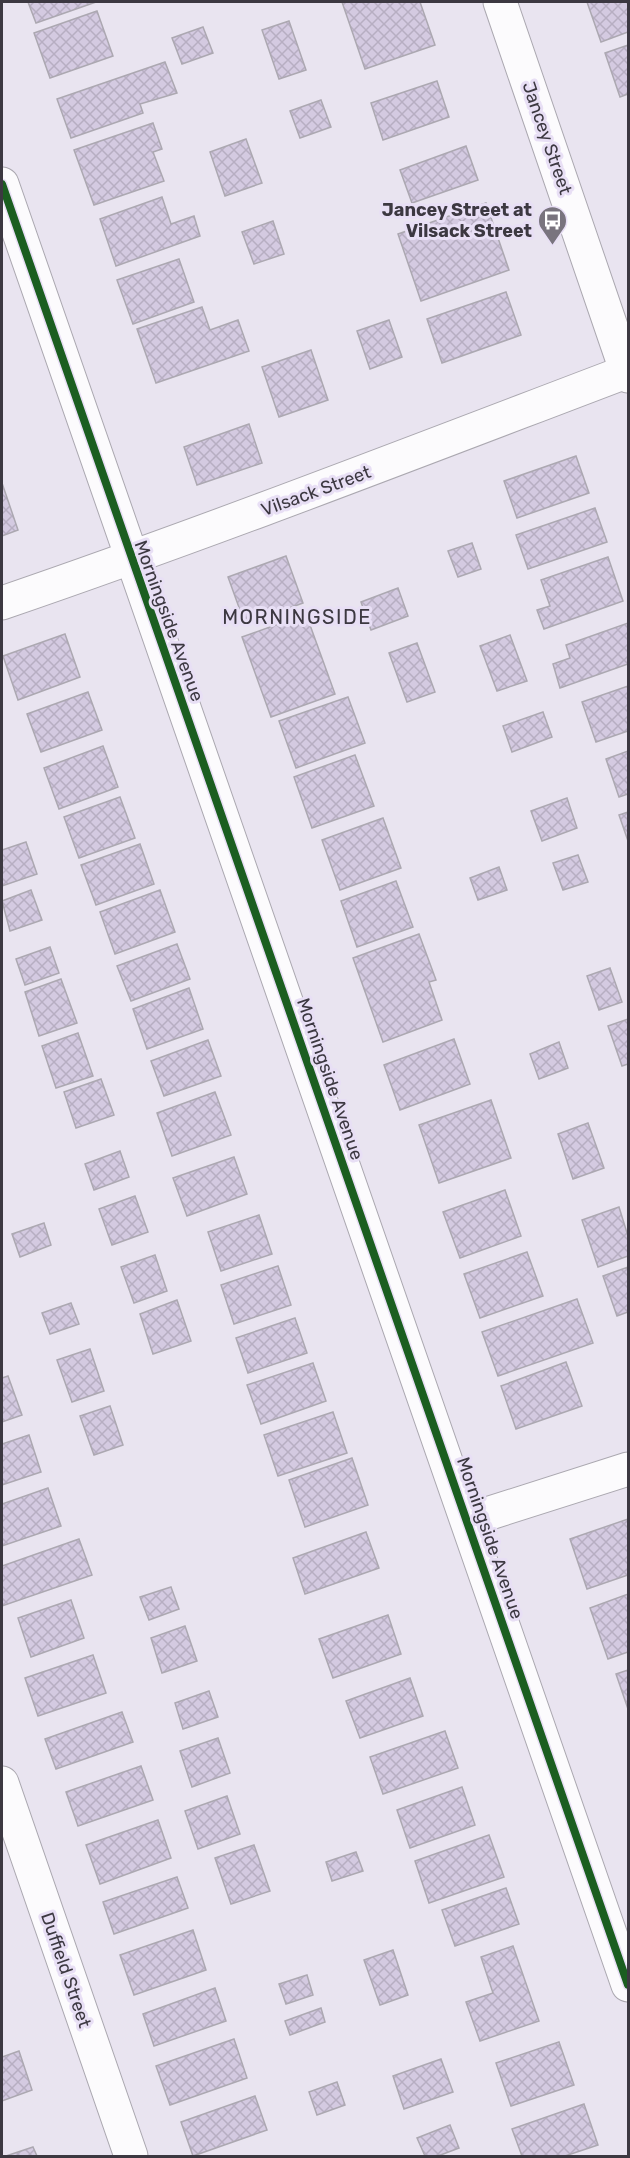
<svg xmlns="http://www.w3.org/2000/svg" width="630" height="2158" viewBox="0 0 630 2158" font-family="Rubik,sans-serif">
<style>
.building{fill:url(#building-cross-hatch);stroke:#aca8b1;stroke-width:1.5}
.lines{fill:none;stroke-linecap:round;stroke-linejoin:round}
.minor-casing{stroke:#aba8b0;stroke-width:35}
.minor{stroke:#fcfbfd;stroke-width:33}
.cycleway-casing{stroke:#e8dff5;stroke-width:11}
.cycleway{stroke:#1b5e20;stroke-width:8}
.labels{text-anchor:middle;stroke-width:6;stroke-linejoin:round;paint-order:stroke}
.street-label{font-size:18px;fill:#3c3841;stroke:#e8dff5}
.poi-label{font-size:18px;font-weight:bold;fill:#3c3841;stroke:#e8dff5;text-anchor:end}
.neighbourhood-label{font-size:20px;letter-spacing:1.5px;fill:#3c3841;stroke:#e8dff5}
</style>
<defs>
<pattern id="building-cross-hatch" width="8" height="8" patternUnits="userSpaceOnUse" patternTransform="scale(1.5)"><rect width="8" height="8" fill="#d4cae1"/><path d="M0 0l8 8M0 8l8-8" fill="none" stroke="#b7aec2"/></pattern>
</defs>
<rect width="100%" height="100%" fill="#e9e4f0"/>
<g class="building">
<path d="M28 2H96L36 23Z"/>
<path d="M342 2H420L435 45 365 69Z"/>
<path d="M587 2H628V32L601 42Z"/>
<path d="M97 11 113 56 50 78 34 33Z"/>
<path d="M289 21 306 70 279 79 262 30Z"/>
<path d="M203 27 213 53 182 64 172 38Z"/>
<path d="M628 45V94L620 97 605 53Z"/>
<path d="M165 62 177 93 140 104 143 113 71 138 57 99Z"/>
<path d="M437 81 449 117 383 140 371 103Z"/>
<path d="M321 100 331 127 300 138 290 111Z"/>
<path d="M153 123 162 149 153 152 164 181 94 205 74 150Z"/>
<path d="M246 139 262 183 225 196 210 152Z"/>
<path d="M466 146 478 180 412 203 400 170Z"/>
<path d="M162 197 171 224 194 216 200 236 116 266 100 219Z"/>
<path d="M486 203 509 270 421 301 398 234Z"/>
<path d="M273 221 284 254 254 264 242 232Z"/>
<path d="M179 259 194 302 133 324 117 280Z"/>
<path d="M506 292 521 335 442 363 427 319Z"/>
<path d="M202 307 210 330 238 320 249 351 156 383 137 329Z"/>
<path d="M389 320 402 357 370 369 357 331Z"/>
<path d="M311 350 328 400 279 417 262 367Z"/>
<path d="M249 424 262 463 197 485 184 447Z"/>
<path d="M576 456 589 493 517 518 504 481Z"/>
<path d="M2 483 18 530 2 536Z"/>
<path d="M595 508 607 542 528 569 516 535Z"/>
<path d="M472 543 481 569 458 577 448 551Z"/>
<path d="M286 556 303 603 245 624 228 577Z"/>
<path d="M608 557 623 601 544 629 537 610 550 606 541 580Z"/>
<path d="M398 588 408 616 371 630 361 602Z"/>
<path d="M306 614 335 694 271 717 242 637Z"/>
<path d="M628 623V664L560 688 553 664 570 658 566 645Z"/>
<path d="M65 634 80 677 18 700 3 656Z"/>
<path d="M510 635 527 681 497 691 480 646Z"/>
<path d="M417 643 435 692 407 702 389 653Z"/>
<path d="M628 686V731L596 742 582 702Z"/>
<path d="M88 692 102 730 41 752 27 714Z"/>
<path d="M348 697 365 743 296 768 279 721Z"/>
<path d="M543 712 552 737 512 752 503 726Z"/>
<path d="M103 746 118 787 59 809 44 768Z"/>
<path d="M628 751V794L619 797 606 759Z"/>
<path d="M355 755 374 806 312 828 294 777Z"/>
<path d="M120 797 135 838 79 858 64 817Z"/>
<path d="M567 798 577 828 542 841 531 811Z"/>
<path d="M628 812V841L619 815Z"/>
<path d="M383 818 401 868 340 890 322 840Z"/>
<path d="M26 842 37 874 2 886V850Z"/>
<path d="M140 844 154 884 96 905 81 865Z"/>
<path d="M578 855 588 882 563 890 553 863Z"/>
<path d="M499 867 507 890 478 900 470 878Z"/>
<path d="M396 881 413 927 357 947 341 901Z"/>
<path d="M31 890 42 920 10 931 2 901Z"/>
<path d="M160 890 175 932 115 954 100 912Z"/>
<path d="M419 934 436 980 429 982 442 1020 383 1042 353 958Z"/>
<path d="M177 944 190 979 131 1001 117 966Z"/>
<path d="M50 947 59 973 25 985 16 959Z"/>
<path d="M610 968 622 1002 599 1010 587 976Z"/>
<path d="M61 979 77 1023 39 1036 25 992Z"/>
<path d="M189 988 203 1029 147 1049 133 1009Z"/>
<path d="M628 1019V1064L622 1066 608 1026Z"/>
<path d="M78 1033 93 1076 56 1088 42 1046Z"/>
<path d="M454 1039 470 1084 400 1110 384 1065Z"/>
<path d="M208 1040 221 1076 164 1096 151 1061Z"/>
<path d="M559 1042 568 1068 539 1079 530 1054Z"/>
<path d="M101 1079 114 1115 76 1128 64 1092Z"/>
<path d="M215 1092 231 1135 172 1156 157 1113Z"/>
<path d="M491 1100 511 1158 439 1183 419 1125Z"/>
<path d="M588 1123 604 1168 573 1179 558 1134Z"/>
<path d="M120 1151 129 1177 94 1190 85 1164Z"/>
<path d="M234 1157 247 1194 187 1216 173 1178Z"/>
<path d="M505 1190 521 1236 460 1258 443 1212Z"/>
<path d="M135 1196 148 1232 112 1245 99 1209Z"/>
<path d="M619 1207 628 1236V1256L598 1267 582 1220Z"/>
<path d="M259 1215 272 1254 221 1271 208 1232Z"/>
<path d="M44 1223 51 1245 20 1257 12 1234Z"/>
<path d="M527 1252 543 1296 480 1318 464 1274Z"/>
<path d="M155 1255 167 1291 134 1303 121 1267Z"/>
<path d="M278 1266 291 1305 234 1324 221 1285Z"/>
<path d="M628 1267V1312L617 1316 603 1276Z"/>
<path d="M577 1299 593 1343 498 1376 482 1332Z"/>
<path d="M177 1300 191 1341 153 1354 140 1314Z"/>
<path d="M71 1303 79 1324 50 1334 42 1313Z"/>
<path d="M295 1318 307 1353 248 1373 236 1338Z"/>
<path d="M90 1349 104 1391 72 1402 57 1360Z"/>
<path d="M566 1362 582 1406 516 1429 501 1386Z"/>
<path d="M313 1363 326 1401 261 1424 247 1385Z"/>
<path d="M8 1376 22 1415 2 1422V1378Z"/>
<path d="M110 1406 123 1445 94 1455 80 1416Z"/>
<path d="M333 1412 347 1453 278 1476 264 1435Z"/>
<path d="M29 1435 41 1472 2 1485V1444Z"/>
<path d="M352 1458 368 1505 305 1527 289 1480Z"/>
<path d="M48 1488 61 1526 2 1546V1504Z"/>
<path d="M628 1519V1575L587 1589 570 1539Z"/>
<path d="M366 1532 379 1568 305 1594 293 1558Z"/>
<path d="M79 1539 92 1575 2 1606V1566Z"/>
<path d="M171 1587 179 1609 149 1620 140 1597Z"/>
<path d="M628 1594V1652L608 1659 590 1608Z"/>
<path d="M71 1600 84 1638 31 1657 18 1618Z"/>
<path d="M388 1615 401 1654 333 1678 319 1639Z"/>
<path d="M185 1626 197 1661 162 1673 151 1638Z"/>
<path d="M93 1655 106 1693 38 1716 25 1678Z"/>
<path d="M628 1670V1709L616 1674Z"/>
<path d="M410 1678 423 1716 360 1738 346 1701Z"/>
<path d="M209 1691 218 1717 183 1729 175 1703Z"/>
<path d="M122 1712 133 1742 56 1769 45 1739Z"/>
<path d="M445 1731 458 1768 383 1794 370 1757Z"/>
<path d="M218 1738 230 1773 192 1787 180 1751Z"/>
<path d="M141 1766 153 1800 78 1826 66 1792Z"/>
<path d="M462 1787 475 1825 410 1848 397 1810Z"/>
<path d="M227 1796 240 1834 198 1849 185 1811Z"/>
<path d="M158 1820 171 1858 100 1884 86 1845Z"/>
<path d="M489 1835 504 1877 429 1903 415 1861Z"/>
<path d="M254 1845 270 1891 231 1904 215 1858Z"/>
<path d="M356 1852 363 1871 332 1881 326 1862Z"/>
<path d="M177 1877 188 1908 114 1934 103 1902Z"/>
<path d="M506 1888 519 1924 455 1946 442 1910Z"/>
<path d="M193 1930 206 1970 134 1995 120 1955Z"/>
<path d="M513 1946 539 2021 480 2041 466 2002 493 1993 481 1957Z"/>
<path d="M393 1950 408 1995 380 2005 364 1960Z"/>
<path d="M307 1975 313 1995 286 2004 279 1984Z"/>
<path d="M215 1988 226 2021 154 2046 143 2014Z"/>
<path d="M321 2008 325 2022 290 2035 285 2021Z"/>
<path d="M234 2039 247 2078 170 2105 156 2066Z"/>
<path d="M559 2042 574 2085 511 2106 496 2063Z"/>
<path d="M19 2051 32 2090 2 2101V2057Z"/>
<path d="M441 2059 453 2092 404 2109 393 2076Z"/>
<path d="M337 2082 345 2105 317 2115 309 2092Z"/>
<path d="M255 2096 267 2130 193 2156 181 2122Z"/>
<path d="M584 2104 598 2145 565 2156H522L512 2129Z"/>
<path d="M450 2125 459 2148 438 2156H425L417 2138Z"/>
<path d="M33 2147 37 2156H6Z"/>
</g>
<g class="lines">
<defs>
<g id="minor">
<path d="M500 2 628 376"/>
<path d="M2 184 628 1985"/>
<path d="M2 603C212 531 420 450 628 371"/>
<path d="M468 1520 628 1469"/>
<path d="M2 1783 131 2156"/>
</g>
</defs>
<use href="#minor" class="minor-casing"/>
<use href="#minor" class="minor"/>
<defs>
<path id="cycleway" d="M2 184 628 1985"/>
</defs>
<use href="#cycleway" class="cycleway-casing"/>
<use href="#cycleway" class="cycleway"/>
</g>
<defs>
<symbol id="bus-pin" viewBox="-11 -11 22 30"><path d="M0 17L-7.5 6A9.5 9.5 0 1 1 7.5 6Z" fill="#79747e" stroke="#e8dff5"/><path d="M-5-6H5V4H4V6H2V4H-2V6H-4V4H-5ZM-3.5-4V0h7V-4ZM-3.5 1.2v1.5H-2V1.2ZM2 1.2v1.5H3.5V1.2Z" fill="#fff"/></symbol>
</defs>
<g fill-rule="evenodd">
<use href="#bus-pin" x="536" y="204" width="33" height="45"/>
</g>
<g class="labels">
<g class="street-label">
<text transform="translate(547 138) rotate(71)" y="6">Jancey Street</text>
<text transform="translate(316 491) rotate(-20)" y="6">Vilsack Street</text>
<text transform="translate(169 621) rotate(70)" y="6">Morningside Avenue</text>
<text transform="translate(330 1079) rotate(71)" y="6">Morningside Avenue</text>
<text transform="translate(490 1538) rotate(71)" y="6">Morningside Avenue</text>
<text transform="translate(66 1970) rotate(71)" y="6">Duffield Street</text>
</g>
<g class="poi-label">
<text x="532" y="216">Jancey Street at<tspan x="532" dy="21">Vilsack Street</tspan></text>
</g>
<g class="neighbourhood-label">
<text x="297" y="624">MORNINGSIDE</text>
</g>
</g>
<rect width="630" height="2158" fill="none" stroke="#3c3841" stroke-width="6"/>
</svg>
